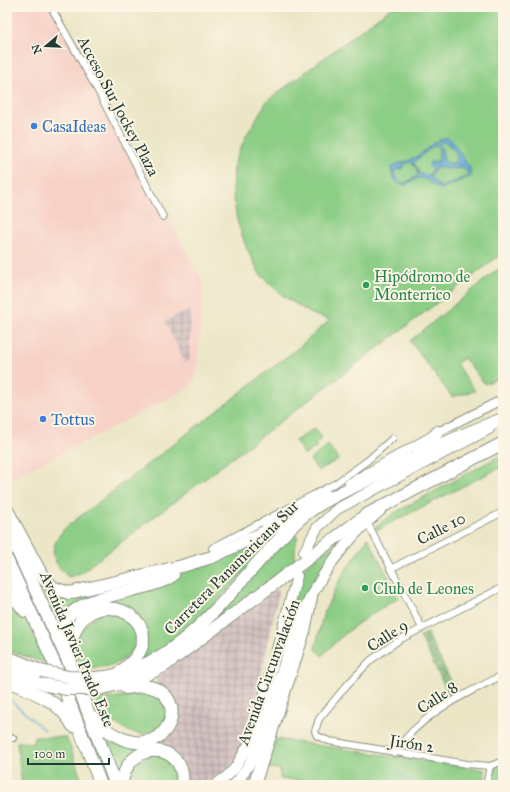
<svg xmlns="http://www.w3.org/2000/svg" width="510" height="792" viewBox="0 0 510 792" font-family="'IM FELL Great Primer',serif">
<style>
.built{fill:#f7d1c7}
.industrial{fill:url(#industrial-grid)}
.green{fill:#8dce86;stroke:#56865d}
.garden{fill:url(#garden-furrows);stroke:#56865d}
.water{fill:url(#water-ripples);stroke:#407286;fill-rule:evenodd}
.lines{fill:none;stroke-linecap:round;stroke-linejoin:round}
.stream{stroke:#60a8d7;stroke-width:1.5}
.minor-casing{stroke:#86927e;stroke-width:8}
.tertiary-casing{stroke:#86927e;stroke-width:10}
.primary-casing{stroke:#86927e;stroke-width:12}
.motorway-casing{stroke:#86927e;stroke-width:14}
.minor{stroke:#fff;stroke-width:6}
.tertiary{stroke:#fff;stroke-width:8}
.primary{stroke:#fff;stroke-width:10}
.motorway{stroke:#fff;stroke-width:12}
.motorway-bridge-casing{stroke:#86927e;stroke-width:14;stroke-linecap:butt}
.motorway-bridge{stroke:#fff;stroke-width:12}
.shop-dot{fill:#3f7fe0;stroke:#fcf5e5;stroke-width:1.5}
.leisure-dot{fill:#2e9e5b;stroke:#fcf5e5;stroke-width:1.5}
.labels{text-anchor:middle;stroke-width:4;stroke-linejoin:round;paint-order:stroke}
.street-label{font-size:16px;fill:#1f3d34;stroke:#fcf5e5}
.shop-label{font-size:16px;fill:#366cbe;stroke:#fcf5e5;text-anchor:start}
.leisure-label{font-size:16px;fill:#27864d;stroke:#fcf5e5;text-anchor:start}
</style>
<defs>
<pattern id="industrial-grid" width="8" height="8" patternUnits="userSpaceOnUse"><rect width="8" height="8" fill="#d2bfc0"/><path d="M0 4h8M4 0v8" fill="none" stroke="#aa9c9d"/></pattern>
<pattern id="garden-furrows" width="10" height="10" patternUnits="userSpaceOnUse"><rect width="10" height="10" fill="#8dce86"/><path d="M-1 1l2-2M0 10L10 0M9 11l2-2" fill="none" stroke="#73a86e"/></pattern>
<pattern id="water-ripples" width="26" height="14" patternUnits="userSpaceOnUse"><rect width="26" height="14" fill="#60a8d7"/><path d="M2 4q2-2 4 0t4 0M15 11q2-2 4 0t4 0" fill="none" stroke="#4f8aaf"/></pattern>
</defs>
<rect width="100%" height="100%" fill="#fcf5e5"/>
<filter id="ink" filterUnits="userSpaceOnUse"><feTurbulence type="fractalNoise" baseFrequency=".025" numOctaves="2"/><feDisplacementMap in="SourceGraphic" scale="8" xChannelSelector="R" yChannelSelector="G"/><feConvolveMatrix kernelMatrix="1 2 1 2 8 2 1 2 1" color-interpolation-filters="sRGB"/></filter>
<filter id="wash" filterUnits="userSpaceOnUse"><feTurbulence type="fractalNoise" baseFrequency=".012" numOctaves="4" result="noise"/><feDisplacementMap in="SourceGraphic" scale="16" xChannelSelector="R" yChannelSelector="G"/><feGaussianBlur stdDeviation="0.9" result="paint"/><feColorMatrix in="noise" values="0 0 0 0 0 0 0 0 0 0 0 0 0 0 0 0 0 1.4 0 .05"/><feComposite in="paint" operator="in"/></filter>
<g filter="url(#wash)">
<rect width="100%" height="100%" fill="#ece6c7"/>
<path class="built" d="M7 7H54L204 284 196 378 187 389 7 481Z"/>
<g class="industrial">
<path d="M191 309 189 361 185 363 165 321Z"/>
<path d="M276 589 279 590 255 704 240 752 232 764 220 774 200 785H187L161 747 160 740 170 733 176 725V713L157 685 156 678Z"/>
</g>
<g class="green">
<path d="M392 7H503V253L79 574 68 577C50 559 48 549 65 528L298 348 330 320 312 314 283 296 260 274 246 247 237 220 233 195 234 164 246 136 267 101Z"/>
<path d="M503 265V376L485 384 464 358 456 364 475 391 452 397 410 341Z"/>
<path d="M315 428 322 438 315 444 317 446 305 455 295 441Z"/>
<path d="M328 445 339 459 318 471 310 460Z"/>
<path d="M503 454V466L377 530 375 527 396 512Z"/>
<path d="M286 525C251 563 186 644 138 661 140 641 149 616 127 605 121 602 112 602 105 601L168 585 184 570 204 566Z"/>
<path d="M293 532 298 537C293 546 297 554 293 563L188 643Z"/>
<path d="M347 535C319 564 304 599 288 636L284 635 304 567Z"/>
<path d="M368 538 399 598C368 615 346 630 322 656L315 649 323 615 340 579Z"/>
<path d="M7 591 17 604 48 664 7 650Z"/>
<path d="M115 612C120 615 126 616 129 620 143 638 132 659 112 665 102 668 90 667 81 668 79 664 76 660 75 656 72 639 87 619 103 613 106 612 111 612 115 612Z"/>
<path d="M150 693 161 698C163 702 166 708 166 712 166 731 144 739 129 731 115 725 102 713 95 700Z"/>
<path d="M34 737H65L70 746 83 785H22L17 742 33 743Z"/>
<path d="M107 737 140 747V749L127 758 119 769Z"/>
<path d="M276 739 485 770 484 785H328V782L280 779V769L267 768Z"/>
<path d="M151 753 175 762 180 785H124L126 771Z"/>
<path d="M503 766V785H489L492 767Z"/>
</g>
<g class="garden">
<path d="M118 585 61 620 58 624 40 586H43L63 598Z"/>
<path d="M427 633 457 693 455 694 424 634Z"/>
<path d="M423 635 453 695 450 697 420 636Z"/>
</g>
<path class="water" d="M447 137 451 140 470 168 471 176 442 189C423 183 428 170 405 185 395 183 392 178 391 168 398 162 404 163 412 159 426 153 429 142 447 137ZM443 142H446L456 153 457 160 454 163H447L444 161 442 149 439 145ZM436 145 439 148V161L430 162 429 165 432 169 430 175 419 174 417 167 414 164 415 161 432 147ZM411 162 416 168 418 175 405 183 400 182 394 174V171L403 168 405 164ZM436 167C444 170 455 168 464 168L468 174 465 177 441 187 430 177Z"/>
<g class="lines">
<g class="stream">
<path d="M7 697 44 730"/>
<path d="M398 773 413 785"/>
</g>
</g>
</g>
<g filter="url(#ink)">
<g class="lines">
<defs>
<g id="minor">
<path d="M51 7 98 91 163 217"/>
<path d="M367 522 422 628"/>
<path d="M212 548 336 483 367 461 393 438"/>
<path d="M390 569 503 512"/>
<path d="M503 587 399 640 371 660 346 686 319 719 315 731 317 736 329 741 467 764 490 766 503 761"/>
<path d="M7 737 13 738"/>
<path d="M394 753C422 713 461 696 503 675"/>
<path d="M486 785 490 766"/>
</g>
<g id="tertiary">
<path d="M349 483 438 432 503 399"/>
<path d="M266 526 327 494"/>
</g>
<g id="primary">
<path d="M304 552 317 528 337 509 489 429"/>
<path d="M215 785 226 777 235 768 249 744 264 697 297 576"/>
<path d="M234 785C256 762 263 730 273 700 281 674 289 646 300 620 316 580 346 538 380 511"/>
</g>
<g id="motorway">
<path d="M419 453 438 432"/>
<path d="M7 510 44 579 54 588 69 593 182 566 212 557 298 516"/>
<path d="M7 528 70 665 116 785"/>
<path d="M7 560 56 667 101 785"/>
<path d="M7 589 25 611"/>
<path d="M63 643 65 620C86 591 146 594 173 575"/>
<path d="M7 657 41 671"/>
<path d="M70 662C68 564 192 620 121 671"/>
<path d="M7 669 46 685"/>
<path d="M95 678C166 674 216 610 260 560 275 544 289 527 307 513 327 498 351 488 374 477 416 456 459 435 503 419"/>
<path d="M7 680C34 694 58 698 73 726"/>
<path d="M98 689 133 681 164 666 366 515 503 443"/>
<path d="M93 717C101 727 111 734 123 739 169 757 191 697 150 687 142 685 133 687 126 688"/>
<path d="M122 785C125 738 188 741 182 785"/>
<path d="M254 785 304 631 311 597"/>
</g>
</defs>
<use href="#minor" class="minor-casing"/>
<use href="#tertiary" class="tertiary-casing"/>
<use href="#primary" class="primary-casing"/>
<use href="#motorway" class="motorway-casing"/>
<use href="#minor" class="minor"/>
<use href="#tertiary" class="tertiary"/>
<use href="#primary" class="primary"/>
<use href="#motorway" class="motorway"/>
<defs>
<g id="motorway-bridge">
<path d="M41 671 69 677 95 678"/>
<path d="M46 685 67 689H98"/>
</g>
</defs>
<use href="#motorway-bridge" class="motorway-bridge-casing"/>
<use href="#motorway-bridge" class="motorway-bridge"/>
</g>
</g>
<g class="shop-dot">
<circle cx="34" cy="126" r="4"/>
<circle cx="43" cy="419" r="4"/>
</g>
<g class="leisure-dot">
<circle cx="366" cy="285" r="4"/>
<circle cx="365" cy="588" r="4"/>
</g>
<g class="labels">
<g class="street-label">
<text transform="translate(119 106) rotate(62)" y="6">Acceso Sur Jockey Plaza</text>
<text transform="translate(441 528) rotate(-27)" y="6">Calle 10</text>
<text transform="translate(231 567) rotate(-45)" y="6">Carretera Panamericana Sur</text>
<text transform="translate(387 635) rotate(-33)" y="6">Calle 9</text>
<text transform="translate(78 649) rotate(67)" y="6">Avenida Javier Prado Este</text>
<text transform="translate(268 672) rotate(-70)" y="6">Avenida Circunvalación</text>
<text transform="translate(437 697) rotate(-33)" y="6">Calle 8</text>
<text transform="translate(412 743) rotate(9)" y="6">Jirón 2</text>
</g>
<g class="shop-label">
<text x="42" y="132">CasaIdeas</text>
<text x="51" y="425">Tottus</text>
</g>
<g class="leisure-label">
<text x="374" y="282">Hipódromo de<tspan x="374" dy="18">Monterrico</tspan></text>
<text x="373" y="594">Club de Leones</text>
</g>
</g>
<rect width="510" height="792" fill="none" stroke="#fcf5e5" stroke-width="24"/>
<g transform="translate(46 46) rotate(251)" stroke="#fcf5e5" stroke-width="3" paint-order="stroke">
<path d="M0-3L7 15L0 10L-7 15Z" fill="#1f3d34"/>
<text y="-6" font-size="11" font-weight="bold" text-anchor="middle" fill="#1f3d34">N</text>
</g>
<path d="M28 758v6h81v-6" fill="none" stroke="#1f3d34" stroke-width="2"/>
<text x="34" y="758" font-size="12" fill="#1f3d34" stroke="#fcf5e5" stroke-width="3" paint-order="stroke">100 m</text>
</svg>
